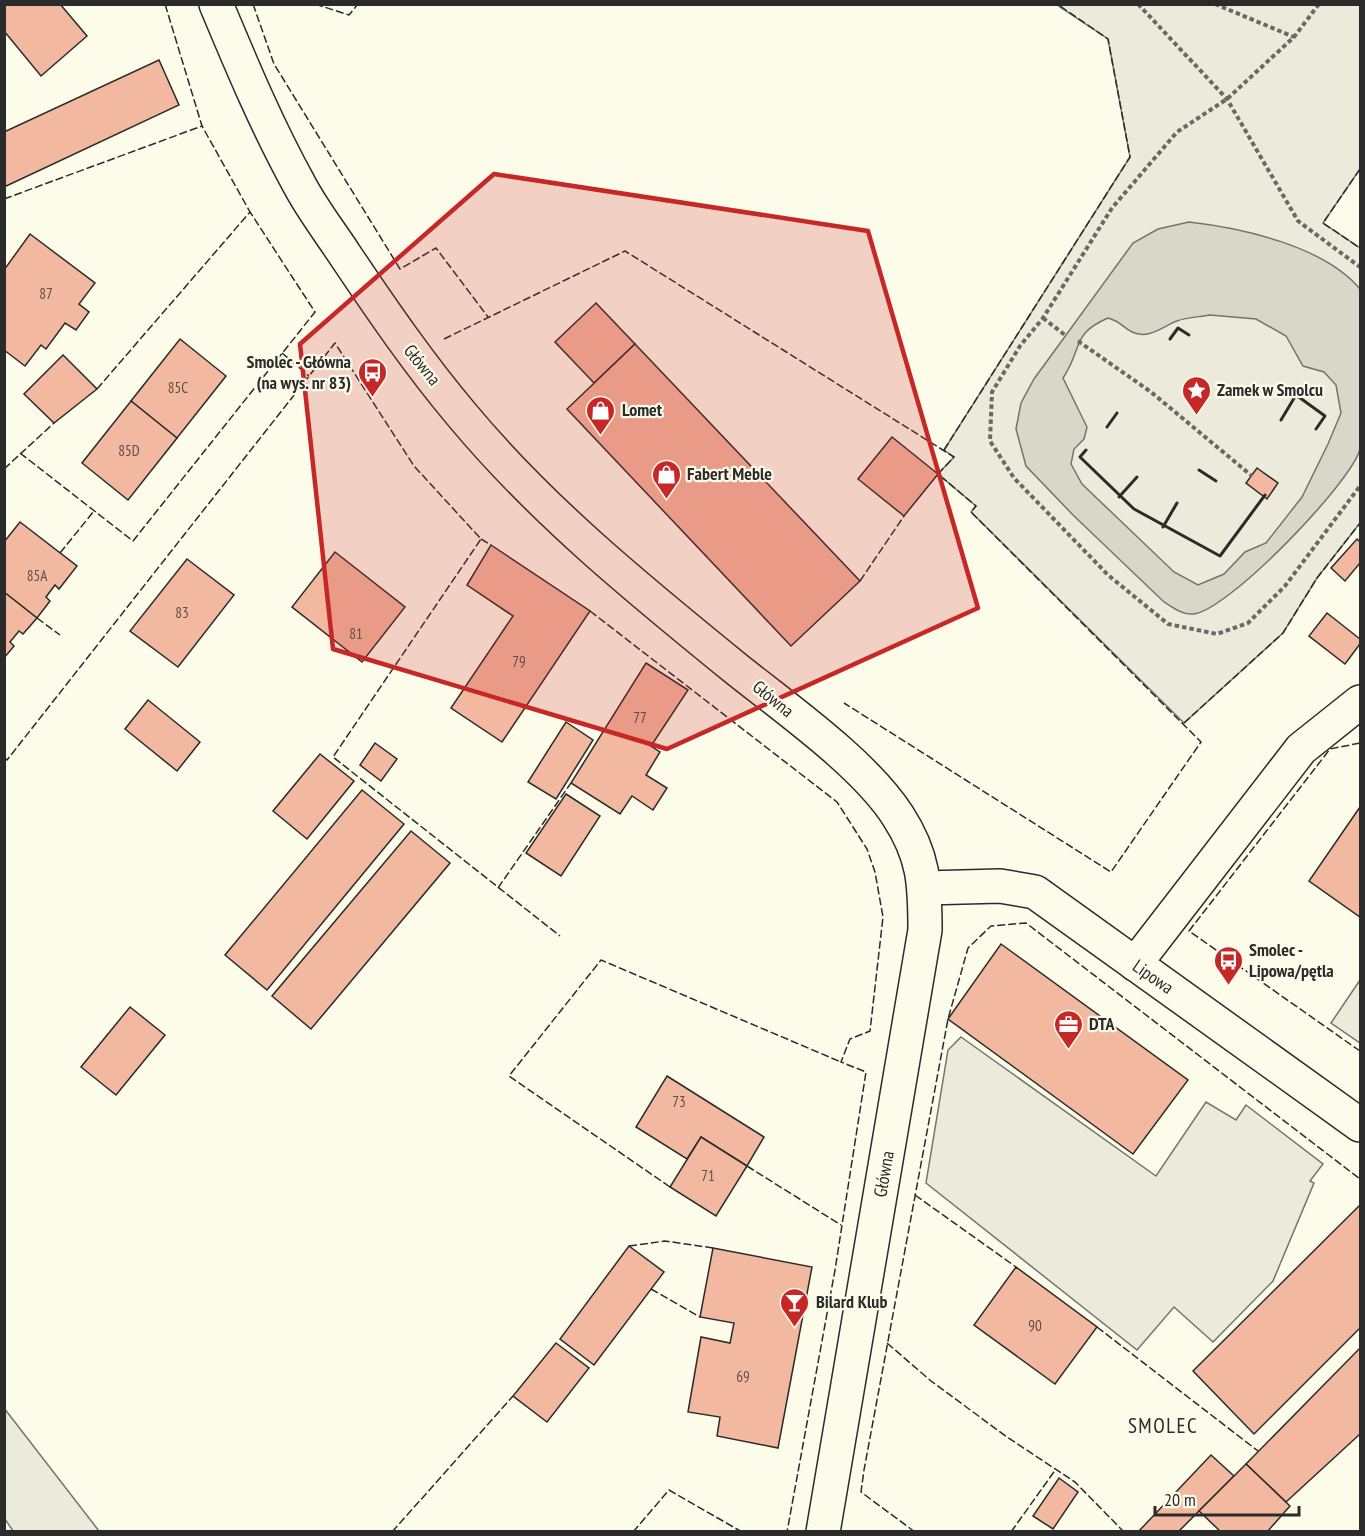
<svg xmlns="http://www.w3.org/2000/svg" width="1365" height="1536" viewBox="0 0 1365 1536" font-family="'PT Sans Narrow',sans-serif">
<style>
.green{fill:#ecebdb;stroke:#74746e;stroke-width:1.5}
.parking{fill:#eceadb;stroke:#74746e;stroke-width:1.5}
.water{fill:#d8d7c9;stroke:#74746e;stroke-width:1.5;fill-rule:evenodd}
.building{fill:#f2b8a0;stroke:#2b2b2b;stroke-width:1.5}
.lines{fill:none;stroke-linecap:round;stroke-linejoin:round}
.minor-casing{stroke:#2b2b2b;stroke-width:36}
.path{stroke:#6a6964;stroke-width:4;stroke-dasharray:4.5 3;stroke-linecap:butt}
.minor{stroke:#fdfbea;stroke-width:33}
.fence{stroke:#2b2b2b;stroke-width:1.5;stroke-dasharray:8 3;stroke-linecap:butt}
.wall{stroke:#2b2b2b;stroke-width:3}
.marked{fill:#c62828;fill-opacity:0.2;stroke:#c62828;stroke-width:4.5;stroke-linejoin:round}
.labels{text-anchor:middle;stroke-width:4.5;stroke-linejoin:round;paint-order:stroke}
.number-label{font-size:15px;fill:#5d4e48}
.poi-label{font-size:18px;font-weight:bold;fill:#2b2b2b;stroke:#fdfbea;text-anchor:start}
.street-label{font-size:18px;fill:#2b2b2b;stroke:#fdfbea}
.quarter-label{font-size:21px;letter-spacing:1.5px;fill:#2b2b2b;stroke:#fdfbea}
</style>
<rect width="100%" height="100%" fill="#fdfbea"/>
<g class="green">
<path d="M1057 5H1360V169L1323 223 1360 248V523L1317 578 1283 633 1184 723 971 512 976 506 938 474 954 457 944 450 1130 157 1108 39Z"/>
<path d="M4 1408 99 1531H13L5 1519Z"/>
</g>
<g class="parking">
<path d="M1360 980V1043L1331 1023Z"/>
<path d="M961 1037 1156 1176 1206 1102 1236 1120 1246 1105 1323 1164 1310 1181 1314 1183 1273 1281 1213 1342 1174 1307 1137 1350 926 1183 948 1050Z"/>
</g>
<path class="water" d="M1189 222C1242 228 1324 246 1360 289 1360 327 1360 365 1360 403 1360 417 1364 436 1360 449 1352 482 1227 612 1193 614 1183 615 1173 608 1164 602L1073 515 1026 466 1016 429 1021 403 1034 379 1133 243 1158 229ZM1210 315 1256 319 1286 336 1303 366 1324 372 1336 385 1341 413 1328 444 1302 497 1266 543 1245 552 1224 574 1198 585 1174 572 1082 484 1071 464 1074 449 1084 439 1087 427 1063 378C1083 348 1071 334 1108 318 1122 322 1123 328 1132 332 1149 340 1163 326 1177 321 1187 317 1200 317 1210 315Z"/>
<g class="building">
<path d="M4 4H60L87 36 41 76 4 31Z"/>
<path d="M159 60 179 105 4 187V132Z"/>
<path d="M30 234 95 283 79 304 89 312 76 330 65 323 46 349 41 345 25 366 4 350V270Z"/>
<path d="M596 303 635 344 594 383 555 342Z"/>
<path d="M180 339 226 376 177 438 131 401Z"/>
<path d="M635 344 860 581 791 646 567 409Z"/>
<path d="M63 355 97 389 54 423 24 394Z"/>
<path d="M131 401 177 438 128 500 82 463Z"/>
<path d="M892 437 938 474 904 516 858 479Z"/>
<path d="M1257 468 1278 483 1267 499 1246 483Z"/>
<path d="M20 522 77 566 59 589 55 585 46 597 50 601 37 618 4 592V542Z"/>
<path d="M1357 539 1360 542V563L1345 581 1331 568Z"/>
<path d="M491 545 590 611 502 742 451 708 513 616 467 585Z"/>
<path d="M335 552 405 607 362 662 292 607Z"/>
<path d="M187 559 234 595 178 667 130 631Z"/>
<path d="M4 592 37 618 23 634 19 631 10 642 14 646 4 658Z"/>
<path d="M1327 613 1360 639V644L1345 664 1309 636Z"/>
<path d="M646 663 688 690 651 746 660 752 646 775 667 788 653 810 632 796 620 814 571 783Z"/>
<path d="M148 700 200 742 177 771 125 729Z"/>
<path d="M566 722 593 740 556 799 528 782Z"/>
<path d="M375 743 397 759 381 781 360 765Z"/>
<path d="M320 754 354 781 307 839 273 811Z"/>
<path d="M362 790 404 824 267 990 225 955Z"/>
<path d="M566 794 600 816 561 876 526 853Z"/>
<path d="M1360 807V917L1309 881Z"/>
<path d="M411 831 450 863 311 1029 272 996Z"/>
<path d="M1001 944 1188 1080 1133 1154 948 1019Z"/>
<path d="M130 1007 165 1035 116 1095 81 1067Z"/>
<path d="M667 1076 764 1137 747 1166 701 1137 687 1159 636 1127Z"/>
<path d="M701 1137 747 1166 716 1216 670 1187Z"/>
<path d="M1360 1205V1328L1254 1434 1193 1371Z"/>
<path d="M629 1246 664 1272 594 1365 560 1339Z"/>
<path d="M713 1248 812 1267 778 1448 717 1436 720 1417 688 1412 701 1337 730 1343 734 1323 700 1317Z"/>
<path d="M1016 1267 1097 1327 1055 1384 974 1325Z"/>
<path d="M556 1343 589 1368 547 1422 513 1396Z"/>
<path d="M1360 1348V1434L1286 1502 1246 1464Z"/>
<path d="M1211 1455 1234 1476 1178 1532H1138Z"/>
<path d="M1246 1464 1290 1506 1267 1532H1221L1199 1511Z"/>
<path d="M1059 1478 1078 1492 1053 1529 1033 1516Z"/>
</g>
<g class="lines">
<defs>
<g id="minor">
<path d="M216 4C242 66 267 126 299 184 312 209 330 232 345 255 382 310 419 364 462 415 541 510 638 589 734 667 785 708 864 763 898 816 924 856 925 884 925 930L823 1532"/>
<path d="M925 888 1000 886 1035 892 1360 1125"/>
<path d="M1135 964 1301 749 1360 702"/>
</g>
</defs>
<use href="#minor" class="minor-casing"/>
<g class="path">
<path d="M1138 4 1227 99 1298 221 1360 267"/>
<path d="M1215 4 1294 37"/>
<path d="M1319 4 1294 37 1227 99 1177 132 1112 208 1043 318 1020 346 992 392 990 441 1014 478 1108 575 1168 624 1217 634 1248 623 1285 586 1360 486"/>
<path d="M1043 318 1065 335"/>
<path d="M1078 341 1151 392 1252 476"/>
</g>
<use href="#minor" class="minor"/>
<g class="fence">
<path d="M253 4 274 64 400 269 436 248 488 317"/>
<path d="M315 4 349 15 358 4"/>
<path d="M1360 169 1323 223 1360 248"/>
<path d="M4 199 202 126 165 4"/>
<path d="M444 339 625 251 954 457 938 474 976 506 971 512 1201 742 1111 872 844 703"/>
<path d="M282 353 309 376"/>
<path d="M97 389 250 212 202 126"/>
<path d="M944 450 1130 157 1108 39 1057 4"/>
<path d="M20 453 133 541 315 312 250 212"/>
<path d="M4 469 54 423"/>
<path d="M481 539 491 545"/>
<path d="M60 553 94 511"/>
<path d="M860 581 904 516"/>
<path d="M590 611 837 802 867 849 875 872 883 917 870 1031 850 1039 841 1062 866 1072 835 1270 787 1532"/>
<path d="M37 618 60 635"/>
<path d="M1184 723 1283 633 1317 578 1360 523"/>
<path d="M1360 743 1330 749 1189 931 1360 1051"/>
<path d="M4 757 7 760 335 343 414 466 481 539 333 757 560 936"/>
<path d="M498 888 571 783"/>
<path d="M747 1166 841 1225"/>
<path d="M670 1187 509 1076 601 960 841 1062"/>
<path d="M915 1195 1016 1267"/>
<path d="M629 1246 665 1241 713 1248"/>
<path d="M651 1289 700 1317"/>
<path d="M1097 1327 1258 1451"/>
<path d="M887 1343 931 1381 1007 1437 1075 1482 1124 1532"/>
<path d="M392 1532 513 1396"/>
<path d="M633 1532 669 1490 742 1532"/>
<path d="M915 1532 861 1492 864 1470 948 1019 968 948 991 926 1026 923 1360 1179"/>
<path d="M1011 1532 1056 1469"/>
</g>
<g class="wall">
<path d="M1170 339 1178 328 1189 335"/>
<path d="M1281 420 1296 395 1325 416 1316 429"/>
<path d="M1107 427 1117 413"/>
<path d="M1086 450 1080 457 1134 509 1220 556 1265 495"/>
<path d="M1199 470 1216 481"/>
<path d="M1119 497 1137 477"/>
<path d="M1163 527 1177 503"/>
</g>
</g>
<path class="marked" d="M494 174 868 231 978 608 667 749 333 649 300 344Z"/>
<defs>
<symbol id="bus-pin" viewBox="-11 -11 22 30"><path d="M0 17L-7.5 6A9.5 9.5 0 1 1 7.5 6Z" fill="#c62828" stroke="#fdfbea"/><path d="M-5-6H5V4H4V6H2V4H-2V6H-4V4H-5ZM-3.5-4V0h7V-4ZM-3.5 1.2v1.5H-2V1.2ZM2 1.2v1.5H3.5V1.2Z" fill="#fff"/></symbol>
<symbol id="sight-pin" viewBox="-11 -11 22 30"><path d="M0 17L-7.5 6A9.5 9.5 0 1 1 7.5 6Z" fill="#c62828" stroke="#fdfbea"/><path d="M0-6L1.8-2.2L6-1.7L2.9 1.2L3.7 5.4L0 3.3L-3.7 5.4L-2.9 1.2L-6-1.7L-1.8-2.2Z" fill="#fff"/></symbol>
<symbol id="shop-pin" viewBox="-11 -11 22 30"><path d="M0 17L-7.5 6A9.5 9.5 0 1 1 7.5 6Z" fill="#c62828" stroke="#fdfbea"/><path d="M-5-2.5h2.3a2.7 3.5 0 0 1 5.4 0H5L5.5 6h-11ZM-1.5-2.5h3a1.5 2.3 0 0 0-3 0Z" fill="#fff"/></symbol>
<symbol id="office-pin" viewBox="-11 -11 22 30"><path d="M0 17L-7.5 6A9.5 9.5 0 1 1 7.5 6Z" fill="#c62828" stroke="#fdfbea"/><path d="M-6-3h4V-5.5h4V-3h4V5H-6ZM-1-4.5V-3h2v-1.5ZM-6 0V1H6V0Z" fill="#fff"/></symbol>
<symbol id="bar-pin" viewBox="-11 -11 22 30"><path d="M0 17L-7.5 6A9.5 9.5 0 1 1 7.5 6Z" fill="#c62828" stroke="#fdfbea"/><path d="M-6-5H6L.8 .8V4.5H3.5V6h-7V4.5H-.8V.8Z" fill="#fff"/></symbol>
</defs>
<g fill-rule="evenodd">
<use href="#bus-pin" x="356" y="356" width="33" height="45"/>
<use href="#sight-pin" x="1180" y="374" width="33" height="45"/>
<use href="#shop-pin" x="584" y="394" width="33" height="45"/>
<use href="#shop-pin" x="650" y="458" width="33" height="45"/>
<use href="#bus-pin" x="1212" y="944" width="33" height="45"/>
<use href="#office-pin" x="1052" y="1008" width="33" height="45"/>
<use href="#bar-pin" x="778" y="1286" width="33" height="45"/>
</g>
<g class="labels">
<g class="number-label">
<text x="46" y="299">87</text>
<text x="178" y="393">85C</text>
<text x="129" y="456">85D</text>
<text x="37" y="581">85A</text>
<text x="182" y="618">83</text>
<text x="356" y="639">81</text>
<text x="519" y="667">79</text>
<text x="640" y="723">77</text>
<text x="679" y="1107">73</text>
<text x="708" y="1181">71</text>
<text x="1035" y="1331">90</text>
<text x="743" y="1382">69</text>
</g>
<g class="poi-label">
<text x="351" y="368" text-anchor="end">Smolec - Główna<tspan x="351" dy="21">(na wys. nr 83)</tspan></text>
<text x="1217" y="396">Zamek w Smolcu</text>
<text x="622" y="416">Lomet</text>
<text x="687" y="480">Fabert Meble</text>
<text x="1249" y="956">Smolec -<tspan x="1249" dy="21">Lipowa/pętla</tspan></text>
<text x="1089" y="1030">DTA</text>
<text x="816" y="1308">Bilard Klub</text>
</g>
<g class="street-label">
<text transform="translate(422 365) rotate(51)" y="6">Główna</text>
<text transform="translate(773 699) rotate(39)" y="6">Główna</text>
<text transform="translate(1153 977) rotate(35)" y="6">Lipowa</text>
<text transform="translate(884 1174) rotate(-80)" y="6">Główna</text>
</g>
<g class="quarter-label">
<text x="1163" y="1433">SMOLEC</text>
</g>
</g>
<rect width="1365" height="1536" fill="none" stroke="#2b2b2b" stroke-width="12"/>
<path d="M1155 1506v9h144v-9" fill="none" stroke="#2b2b2b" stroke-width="3"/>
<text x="1164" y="1506" font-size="18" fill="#2b2b2b" stroke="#fdfbea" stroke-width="4.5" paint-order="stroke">20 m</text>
</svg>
